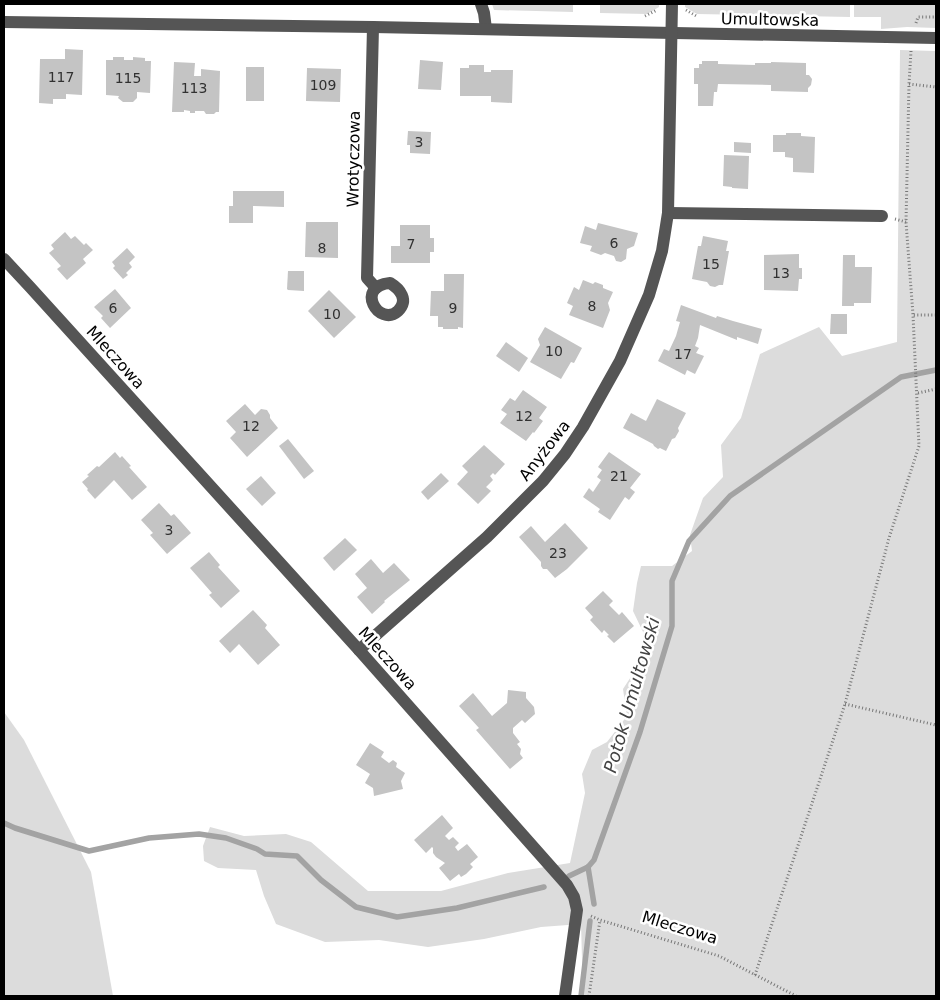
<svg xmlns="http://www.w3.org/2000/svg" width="940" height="1000" viewBox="0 0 940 1000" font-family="'DejaVu Sans',sans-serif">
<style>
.green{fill:#dcdcdc}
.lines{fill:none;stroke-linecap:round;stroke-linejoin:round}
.stream{stroke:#a3a3a3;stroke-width:5.5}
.building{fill:#c4c4c4}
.path{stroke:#777;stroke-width:3;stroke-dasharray:1 2.5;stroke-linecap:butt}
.minor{stroke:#555;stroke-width:12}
.labels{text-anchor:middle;stroke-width:5;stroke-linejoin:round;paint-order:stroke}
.number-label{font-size:14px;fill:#313131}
.street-label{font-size:16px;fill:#000;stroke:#fff}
.water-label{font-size:18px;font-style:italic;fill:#444;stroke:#fff}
</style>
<rect width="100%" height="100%" fill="#fff"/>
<g class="green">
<path d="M492 4H573V12L494 10Z"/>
<path d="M600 4H659V7L647 14 600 13Z"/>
<path d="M685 4H850V17L697 14 685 7Z"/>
<path d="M854 4H936V28L907 27 881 29V17H854Z"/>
<path d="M900 50 936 51V996H583L581 924 541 927 484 939 428 947 379 940 325 942 276 924 264 896 256 870 218 868 204 861 203 846 210 827 244 836 286 834 311 842 368 891H441L508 873 570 863 585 793 582 774 592 750 607 742 627 716 623 689 636 669 644 634 633 611 637 583 641 566H672L692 551 690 535 703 498 723 477 721 445 741 418 760 354 819 327 842 356 897 342Z"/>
<path d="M4 712 24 740 91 872 113 996H4Z"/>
</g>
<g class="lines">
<g class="stream">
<path d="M4 823 15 828 89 851 149 838 199 834 226 838 257 849 265 854 297 856 321 880 356 907 397 917 457 908 544 887"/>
<path d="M588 867 594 904"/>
<path d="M569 876 588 867 594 860 640 732 672 626V581L689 541 730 496 901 377 936 370"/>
<path d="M581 996 590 921"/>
</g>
</g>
<g class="building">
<path d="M65 49 83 50 82 95 66 94V99H53V104L39 103 40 59H65Z"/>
<path d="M113 57H124V60H133V57L145 58V61H151L150 93 137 92V98L133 102H123L118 98 119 96 106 95V60H113Z"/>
<path d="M420 60 443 62 441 90 418 89Z"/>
<path d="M702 61H718V64L755 65V63H771V62L806 63V75H809L812 79 811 85 808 88V92L771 91V85L718 84 717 92H714L713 106H698V84H694V68H699V64H702Z"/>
<path d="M174 62 195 63 194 76H201V69L220 71 219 112H216L214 114H206L204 111H195V113H190V111L184 110V112H172Z"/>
<path d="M469 65H484V72H491V70H513L512 103 491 102V96H460V68H469Z"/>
<rect x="246" y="67" width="18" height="34"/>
<path d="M307 68 341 69 340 102 306 101Z"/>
<path d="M408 131 431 132 430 154 410 153V145H407Z"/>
<path d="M786 133H801V136L815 137 814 173 793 172V158L785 157V152H773V135H786Z"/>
<path d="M734 142 751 143V153L734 152Z"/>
<path d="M724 155 749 156 748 189 732 188V187L723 186Z"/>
<path d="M233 191H284V207L253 206V223H229V206H233Z"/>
<path d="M306 222H338V258L305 257Z"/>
<path d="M598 223 638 233 634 246 627 249 626 259 621 262 616 261 614 256 605 253 601 255 590 251 592 246 580 243 585 226 596 230Z"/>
<path d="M400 225H430V238H434V252H430V263H391V246H400Z"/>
<path d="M65 232 71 239 75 236 84 245 86 243 93 250 83 259 86 263 67 280 57 269 61 266 49 253 54 249 51 245Z"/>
<path d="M703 236 728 241 726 251H729L723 285H719L715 287 710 286 707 282 692 279 698 246H701Z"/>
<path d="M127 248 135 257 129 263 132 267 126 273 128 275 123 279 113 268 115 266 112 262Z"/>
<path d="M799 254V268H802V279H799L798 291 764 290V255Z"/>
<path d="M843 255H855V267H872L871 303H854V306H842Z"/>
<path d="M288 271H304V291L288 290 287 289Z"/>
<path d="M444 274H464L463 328 458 327V329H443V327H438V316H430L431 291H444Z"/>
<path d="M583 280 593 284 595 282 603 285V288L613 292 608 303 610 310 603 328 569 315 573 306 567 303 574 287 579 290Z"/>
<path d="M115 289 131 308 110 328 101 318 103 316 94 307Z"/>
<path d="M329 290 356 317 334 338 308 311Z"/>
<path d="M681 305 716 318 717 316 733 321 762 329 758 344 737 337V340L700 325 698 338 695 346 699 348 696 353 704 356 695 374 687 370 685 375 658 361 664 349 669 351 676 336 680 322 676 321Z"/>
<path d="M831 314H847V334H830Z"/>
<path d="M545 327 582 348 574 363 571 362 561 379 530 362 540 345 538 339Z"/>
<path d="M506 342 528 358 519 372 496 356Z"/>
<path d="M523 390 547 407 539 418 543 421 534 433 533 432 526 441 500 423 507 414 501 410 510 398 515 401Z"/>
<path d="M657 399 686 413 678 428 679 431 675 438 672 439 666 451 660 448 658 449 654 446 653 444 623 428 631 413 646 421Z"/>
<path d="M245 404 255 415 261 409 267 410 270 415V418L278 428 247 457 230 438 236 432 226 421Z"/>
<path d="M288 439 314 471 304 479 279 446Z"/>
<path d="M484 445 505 464 495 475 493 473 490 476 493 480 486 487 491 491 478 504 457 484 468 472 462 466Z"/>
<path d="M115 452 120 458 122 456 131 466 129 467 147 487 132 500 114 480 95 499 87 490 88 489 82 482 89 476 87 475 97 466 99 467Z"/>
<path d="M609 452 641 474 630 488 635 492 629 500 625 497 610 520 598 512 600 509 583 497 589 488 593 492 601 480 597 477 602 470 598 467Z"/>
<path d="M441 473 449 481 428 500 421 492Z"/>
<path d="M261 476 276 493 262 506 246 489Z"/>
<path d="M159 503 171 516 174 514 191 533 167 554 150 535 153 533 141 520Z"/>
<path d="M565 523 588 548 567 569 555 578 547 569H543L541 566V562L519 537 531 526 545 542Z"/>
<path d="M345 538 357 550 334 571 323 558Z"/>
<path d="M209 552 220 565 218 567 240 591 221 608 209 595 212 593 190 568Z"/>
<path d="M371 559 383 573 394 563 410 580 384 601 385 602 372 614 357 597 367 588 355 574Z"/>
<path d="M603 591 613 601 609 605 619 615 622 612 634 626 614 643 607 636 609 635 604 630 602 633 590 620 593 617 585 608Z"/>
<path d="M253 610 267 625 265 628 280 645 258 665 239 644 230 653 219 641Z"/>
<path d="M508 690 526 692V698L534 707 535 714 525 723 522 720 513 728V733L520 742 517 744 521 749 520 754 523 758 510 769 476 730 479 728 459 706 473 693 492 716 507 703Z"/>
<path d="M370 743 384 752 381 757 389 763 393 760 397 763 396 767 405 773 401 781 403 789 374 796 373 788 365 783 370 774 356 765Z"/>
<path d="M442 815 453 828 445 836 449 840 453 837 459 843 455 847 458 851 467 844 478 857 470 864 473 867 466 874 461 877 459 874 450 881 439 868 445 863 436 857 433 853V848L432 847 426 853 414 840Z"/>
</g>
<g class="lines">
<g class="path">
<path d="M686 10 698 17"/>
<path d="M645 16 657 10"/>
<path d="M916 23 918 17H936"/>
<path d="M911 51 909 84 906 222 913 315"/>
<path d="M909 84 936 87"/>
<path d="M895 219 906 222"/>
<path d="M918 393 936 389"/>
<path d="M845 704 936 725"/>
<path d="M591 916 600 920 719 956 796 996"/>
<path d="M755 975 845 704 889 538 919 446 913 315H936"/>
<path d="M589 996 600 920"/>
</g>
<g class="minor">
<path d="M481 4 484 13 486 29"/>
<path d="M4 22 373 27 936 38"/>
<path d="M373 27 367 278 376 288"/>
<path d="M668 213 882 216"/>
<path d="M4 259 30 287 359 650 567 885 574 897 577 910 565 996"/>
<path d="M390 283C400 289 409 300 398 311 379 328 354 286 390 283Z"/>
<path d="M359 650 487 537 543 481 565 454 583 427 620 361 649 295 662 251 668 213 672 4"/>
</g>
</g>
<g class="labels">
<g class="number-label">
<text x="61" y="82">117</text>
<text x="128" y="83">115</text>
<text x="323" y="90">109</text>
<text x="194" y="93">113</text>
<text x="419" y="147">3</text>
<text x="614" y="248">6</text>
<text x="411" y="249">7</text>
<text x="322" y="253">8</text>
<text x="711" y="269">15</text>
<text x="781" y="278">13</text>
<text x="592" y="311">8</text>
<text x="113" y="313">6</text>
<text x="453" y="313">9</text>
<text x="332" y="319">10</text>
<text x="554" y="356">10</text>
<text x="683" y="359">17</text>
<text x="524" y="421">12</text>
<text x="251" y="431">12</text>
<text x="619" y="481">21</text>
<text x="169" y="535">3</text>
<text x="558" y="558">23</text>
</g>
<g class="street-label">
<text transform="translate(770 19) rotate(1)" y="6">Umultowska</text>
<text transform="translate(353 159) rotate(-89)" y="6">Wrotyczowa</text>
<text transform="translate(116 357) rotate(48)" y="6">Mleczowa</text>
<text transform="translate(544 450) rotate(-52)" y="6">Anyżowa</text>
<text transform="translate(388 658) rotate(48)" y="6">Mleczowa</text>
<text transform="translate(680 927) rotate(17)" y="6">Mleczowa</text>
</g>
<g class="water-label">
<text transform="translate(632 695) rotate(-74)" y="6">Potok Umultowski</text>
</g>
</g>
<rect width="940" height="1000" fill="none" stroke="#000000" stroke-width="10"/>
</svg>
